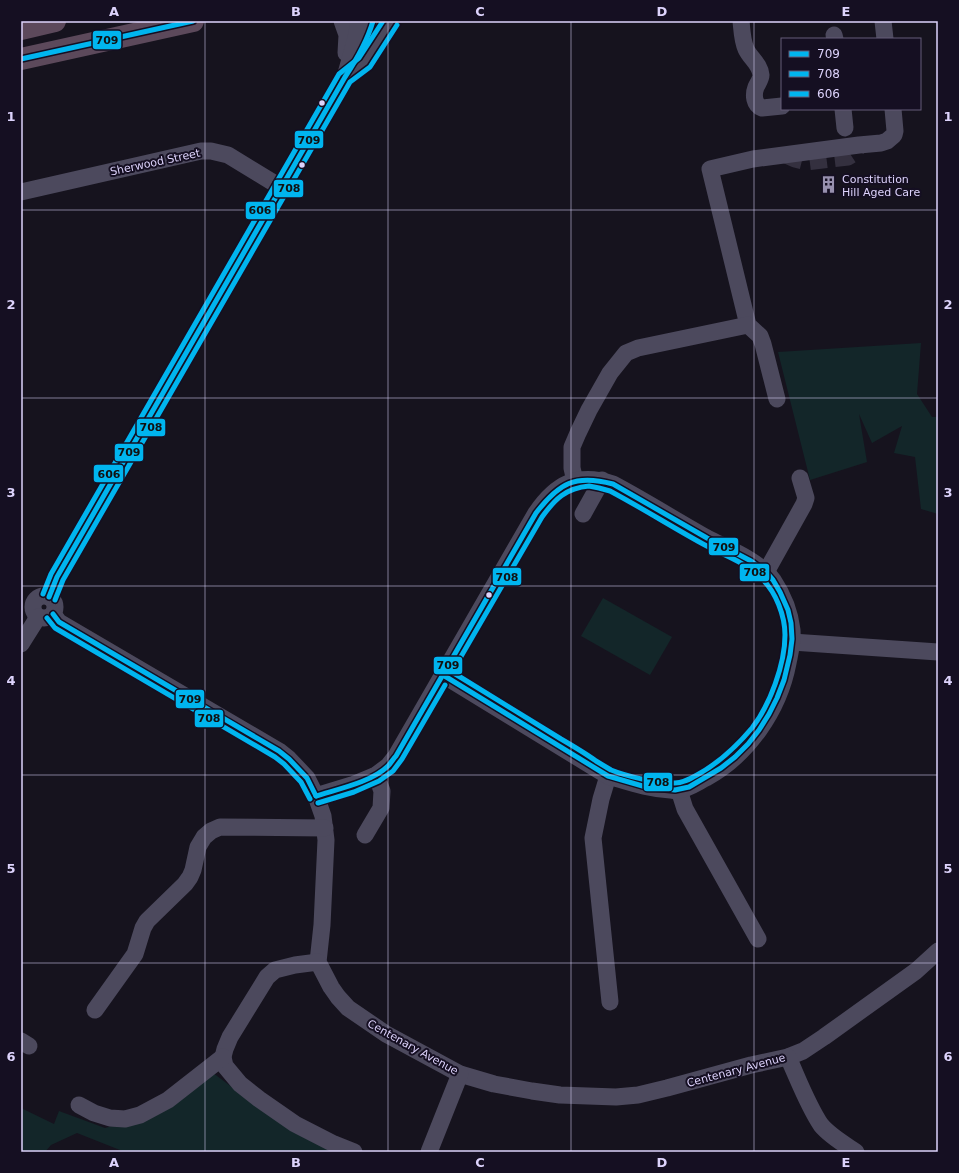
<svg xmlns="http://www.w3.org/2000/svg" width="959" height="1173" viewBox="0 0 959 1173" font-family="'DejaVu Sans',sans-serif">
<style>
.green{fill:#132629}
.lines{fill:none;stroke-linecap:round;stroke-linejoin:round}
.minor-tunnel{stroke:#34303f;stroke-width:17;stroke-dasharray:17 8;stroke-linecap:butt}
.minor{stroke:#4c495d;stroke-width:17}
.highway{stroke:#5c495b;stroke-width:22}
.bus-1-casing{stroke:#150f22;stroke-width:8}
.bus-2-casing{stroke:#150f22;stroke-width:8}
.bus-3-casing{stroke:#150f22;stroke-width:8}
.bus-1{stroke:#00b5ef;stroke-width:5}
.bus-2{stroke:#00b5ef;stroke-width:5}
.bus-3{stroke:#00b5ef;stroke-width:5}
.grid{fill:none;stroke:#ddd3fc;stroke-width:1;stroke-opacity:0.55}
.bus-dot{fill:#ddd3fc;stroke:#150f22;stroke-width:1.5}
.labels{text-anchor:middle;stroke-width:4;stroke-linejoin:round;paint-order:stroke}
.street-label{font-size:11px;fill:#ddd3fc;stroke:#150f22}
.poi-label{font-size:11px;fill:#ddd3fc;stroke:#150f22;text-anchor:start}
.line-badge{stroke:#150f22;stroke-width:1.5}
.pale-badge-label{font-size:11px;text-anchor:middle;font-weight:bold;fill:#111}
.neatline{fill:none;stroke:#ddd3fc;stroke-width:1.5}
.grid-label{font-size:13px;text-anchor:middle;font-weight:bold;fill:#ddd3fc}
</style>
<rect width="100%" height="100%" fill="#16131e"/>
<g class="green">
<path d="M921 343 917 394 932 417H938V514L921 509 915 457 894 453 902 426 872 443 859 414 867 462 810 480 778 352Z"/>
<path d="M603 598 672 637 650 675 581 636Z"/>
<path d="M213 1073 291 1131 339 1152H125L77 1133 51 1145 45 1152H21V1108L54 1124 59 1111 105 1128 158 1114Z"/>
</g>
<g class="lines">
<path class="minor-tunnel" d="M786 155 795 159 807 162 848 157 854 153 859 145"/>
<g class="minor">
<path d="M342 21 347 35 346 53"/>
<path d="M741 21C742 30 742 40 746 49 750 58 760 64 761 75 761 79 758 83 756 87 753 95 754 105 762 108L782 106"/>
<path d="M883 21 885 39"/>
<path d="M834 35 835 39"/>
<path d="M362 52 368 38 373 21"/>
<path d="M345 77 364 63 391 21"/>
<path d="M843 109 845 128"/>
<path d="M21 192 201 151H211L228 155 282 188"/>
<path d="M777 399 763 344 760 336 748 325 710 169 753 159 859 145 881 143 887 141 894 135 895 131 893 109"/>
<path d="M575 481 572 468V447L578 433 589 410 610 373 626 353 638 348 748 325"/>
<path d="M583 514 602 480"/>
<path d="M766 572 804 504 806 498 800 478"/>
<circle cx="44" cy="607" r="11"/>
<path d="M49 597 57 577 345 77 356 38 359 21"/>
<path d="M53 614 59 622 279 751 289 759 307 778 316 796 323 816 326 840 322 925 318 962 331 987 338 997 348 1008 386 1034 460 1074 494 1084 532 1091 560 1095 616 1097 638 1095 667 1088 751 1065 788 1057 803 1051 824 1037 916 971 938 951"/>
<path d="M792 642 938 652"/>
<path d="M21 644 38 617"/>
<path d="M608 776 601 799 593 838 610 1002"/>
<path d="M679 790 685 809 758 939"/>
<path d="M316 796 352 785 376 775 388 766 396 756 536 513C556 484 577 472 613 484 645 501 675 520 707 538 728 549 758 560 773 580 783 595 790 612 792 630 793 642 790 653 788 663 779 710 748 755 706 778 698 782 688 789 679 790 676 791 672 790 670 790 648 789 629 782 608 776L443 675"/>
<path d="M365 835 381 808 382 791 376 775"/>
<path d="M318 962 295 965 275 970 267 977 230 1037 225 1049 223 1057 225 1066 240 1084 259 1099 295 1124 334 1144 354 1152"/>
<path d="M95 1010 135 954 143 928 147 921 185 884 190 877 193 870 198 847 204 837 211 831 220 827 325 828"/>
<path d="M21 1041 29 1046"/>
<path d="M788 1057C798 1079 808 1106 821 1125 830 1136 844 1144 856 1152"/>
<path d="M79 1105 94 1113 110 1118 125 1119 140 1115 168 1100 223 1057"/>
<path d="M429 1152 460 1074"/>
</g>
<g class="highway">
<path d="M21 29 55 21"/>
<path d="M21 59 193 21"/>
</g>
<defs>
<g id="bus-1">
<path d="M21 59 193 21"/>
<path d="M49 597 57 577 345 77C357 59 367 42 373 21"/>
<path d="M53 614 59 622 279 751 289 759 307 778 316 796"/>
<path d="M316 796C338 789 372 782 388 766 391 763 393 759 396 756L536 513C559 483 575 474 613 484L707 538 751 561 767 573 773 580 780 592 788 610 791 623 792 639 790 655 784 680 777 698 769 714 759 730 748 744 735 757 721 768 689 787 675 790 646 787 608 776 443 675"/>
</g>
<g id="bus-2">
<path d="M589 486 599 488 610 491C642 508 672 527 703 544 723 555 746 562 762 579 776 592 785 616 785 635 785 664 770 705 752 728 736 747 719 763 697 775 690 779 683 783 675 783 658 784 626 776 611 770 606 767 601 764 596 761 585 753 573 746 561 739 525 717 489 695 452 672L542 517C555 499 566 488 589 486Z"/>
<path d="M55 600 63 580 350 82 370 67 397 25"/>
<path d="M47 618 55 628 275 757 284 764 301 782 310 799"/>
<path d="M318 803 354 792 379 781 393 771 402 759 445 685"/>
</g>
<path id="bus-3" d="M43 594 51 574 339 74 359 58 383 21"/>
</defs>
<use href="#bus-1" class="bus-1-casing"/>
<use href="#bus-2" class="bus-2-casing"/>
<use href="#bus-3" class="bus-3-casing"/>
<use href="#bus-1" class="bus-1"/>
<use href="#bus-2" class="bus-2"/>
<use href="#bus-3" class="bus-3"/>
</g>
<path class="grid" d="M205 21V1152M388 21V1152M571 21V1152M754 21V1152M21 210H938M21 398H938M21 586H938M21 775H938M21 963H938"/>
<defs>
<symbol id="building-bare" viewBox="-9 -9 18 18"><path d="M-4-6H4V6H1V3H-1V6H-4ZM-2.5-4.3h1.7v1.8h-1.7ZM.8-4.3h1.7v1.8H.8ZM-2.5-1h1.7V.8h-1.7ZM.8-1h1.7V.8H.8Z" fill="#9790ae" stroke="#150f22" stroke-width="2.5" paint-order="stroke"/></symbol>
</defs>
<g fill-rule="evenodd">
<use href="#building-bare" x="816" y="172" width="25" height="25"/>
</g>
<g class="bus-dot">
<circle cx="322" cy="103" r="3.5"/>
<circle cx="302" cy="165" r="3.5"/>
<circle cx="489" cy="595" r="3.5"/>
</g>
<g class="labels">
<g class="street-label">
<text transform="translate(155 162) rotate(-12)" y="4">Sherwood Street</text>
<text transform="translate(413 1047) rotate(29)" y="4">Centenary Avenue</text>
<text transform="translate(736 1070) rotate(-15)" y="4">Centenary Avenue</text>
</g>
<g class="poi-label">
<text x="842" y="183">Constitution<tspan x="842" dy="13">Hill Aged Care</tspan></text>
</g>
</g>
<g class="line-badge">
<rect x="92" y="30" width="30" height="20" rx="4" fill="#00b5ef"/>
<rect x="294" y="130" width="30" height="19" rx="4" fill="#00b5ef"/>
<rect x="273" y="179" width="31" height="19" rx="4" fill="#00b5ef"/>
<rect x="245" y="201" width="31" height="19" rx="4" fill="#00b5ef"/>
<rect x="136" y="418" width="30" height="19" rx="4" fill="#00b5ef"/>
<rect x="114" y="443" width="30" height="19" rx="4" fill="#00b5ef"/>
<rect x="93" y="464" width="31" height="19" rx="4" fill="#00b5ef"/>
<rect x="708" y="537" width="31" height="19" rx="4" fill="#00b5ef"/>
<rect x="739" y="563" width="31" height="19" rx="4" fill="#00b5ef"/>
<rect x="492" y="567" width="30" height="19" rx="4" fill="#00b5ef"/>
<rect x="433" y="656" width="30" height="19" rx="4" fill="#00b5ef"/>
<rect x="175" y="689" width="30" height="20" rx="4" fill="#00b5ef"/>
<rect x="194" y="709" width="30" height="19" rx="4" fill="#00b5ef"/>
<rect x="643" y="772" width="30" height="20" rx="4" fill="#00b5ef"/>
</g>
<g class="pale-badge-label">
<text x="107" y="44">709</text>
<text x="309" y="144">709</text>
<text x="289" y="192">708</text>
<text x="260" y="214">606</text>
<text x="151" y="431">708</text>
<text x="129" y="456">709</text>
<text x="109" y="478">606</text>
<text x="724" y="551">709</text>
<text x="755" y="576">708</text>
<text x="507" y="581">708</text>
<text x="448" y="669">709</text>
<text x="190" y="703">709</text>
<text x="209" y="722">708</text>
<text x="658" y="786">708</text>
</g>
<rect width="959" height="1173" fill="none" stroke="#150f22" stroke-width="44"/>
<rect x="781" y="38" width="140" height="72" fill="#150f22" stroke="#655d79"/>
<rect x="789" y="51" width="20" height="6" fill="#00b5ef" stroke="#655d79"/>
<text x="817" y="58" font-size="12" fill="#ddd3fc">709</text>
<rect x="789" y="71" width="20" height="6" fill="#00b5ef" stroke="#655d79"/>
<text x="817" y="78" font-size="12" fill="#ddd3fc">708</text>
<rect x="789" y="91" width="20" height="6" fill="#00b5ef" stroke="#655d79"/>
<text x="817" y="98" font-size="12" fill="#ddd3fc">606</text>
<rect x="22" y="22" width="915" height="1129" class="neatline"/>
<g class="grid-label">
<text x="114" y="16">A</text>
<text x="296" y="16">B</text>
<text x="480" y="16">C</text>
<text x="662" y="16">D</text>
<text x="846" y="16">E</text>
<text x="11" y="121">1</text>
<text x="948" y="121">1</text>
<text x="11" y="309">2</text>
<text x="948" y="309">2</text>
<text x="11" y="497">3</text>
<text x="948" y="497">3</text>
<text x="11" y="685">4</text>
<text x="948" y="685">4</text>
<text x="11" y="873">5</text>
<text x="948" y="873">5</text>
<text x="11" y="1061">6</text>
<text x="948" y="1061">6</text>
<text x="114" y="1167">A</text>
<text x="296" y="1167">B</text>
<text x="480" y="1167">C</text>
<text x="662" y="1167">D</text>
<text x="846" y="1167">E</text>
</g>
</svg>
